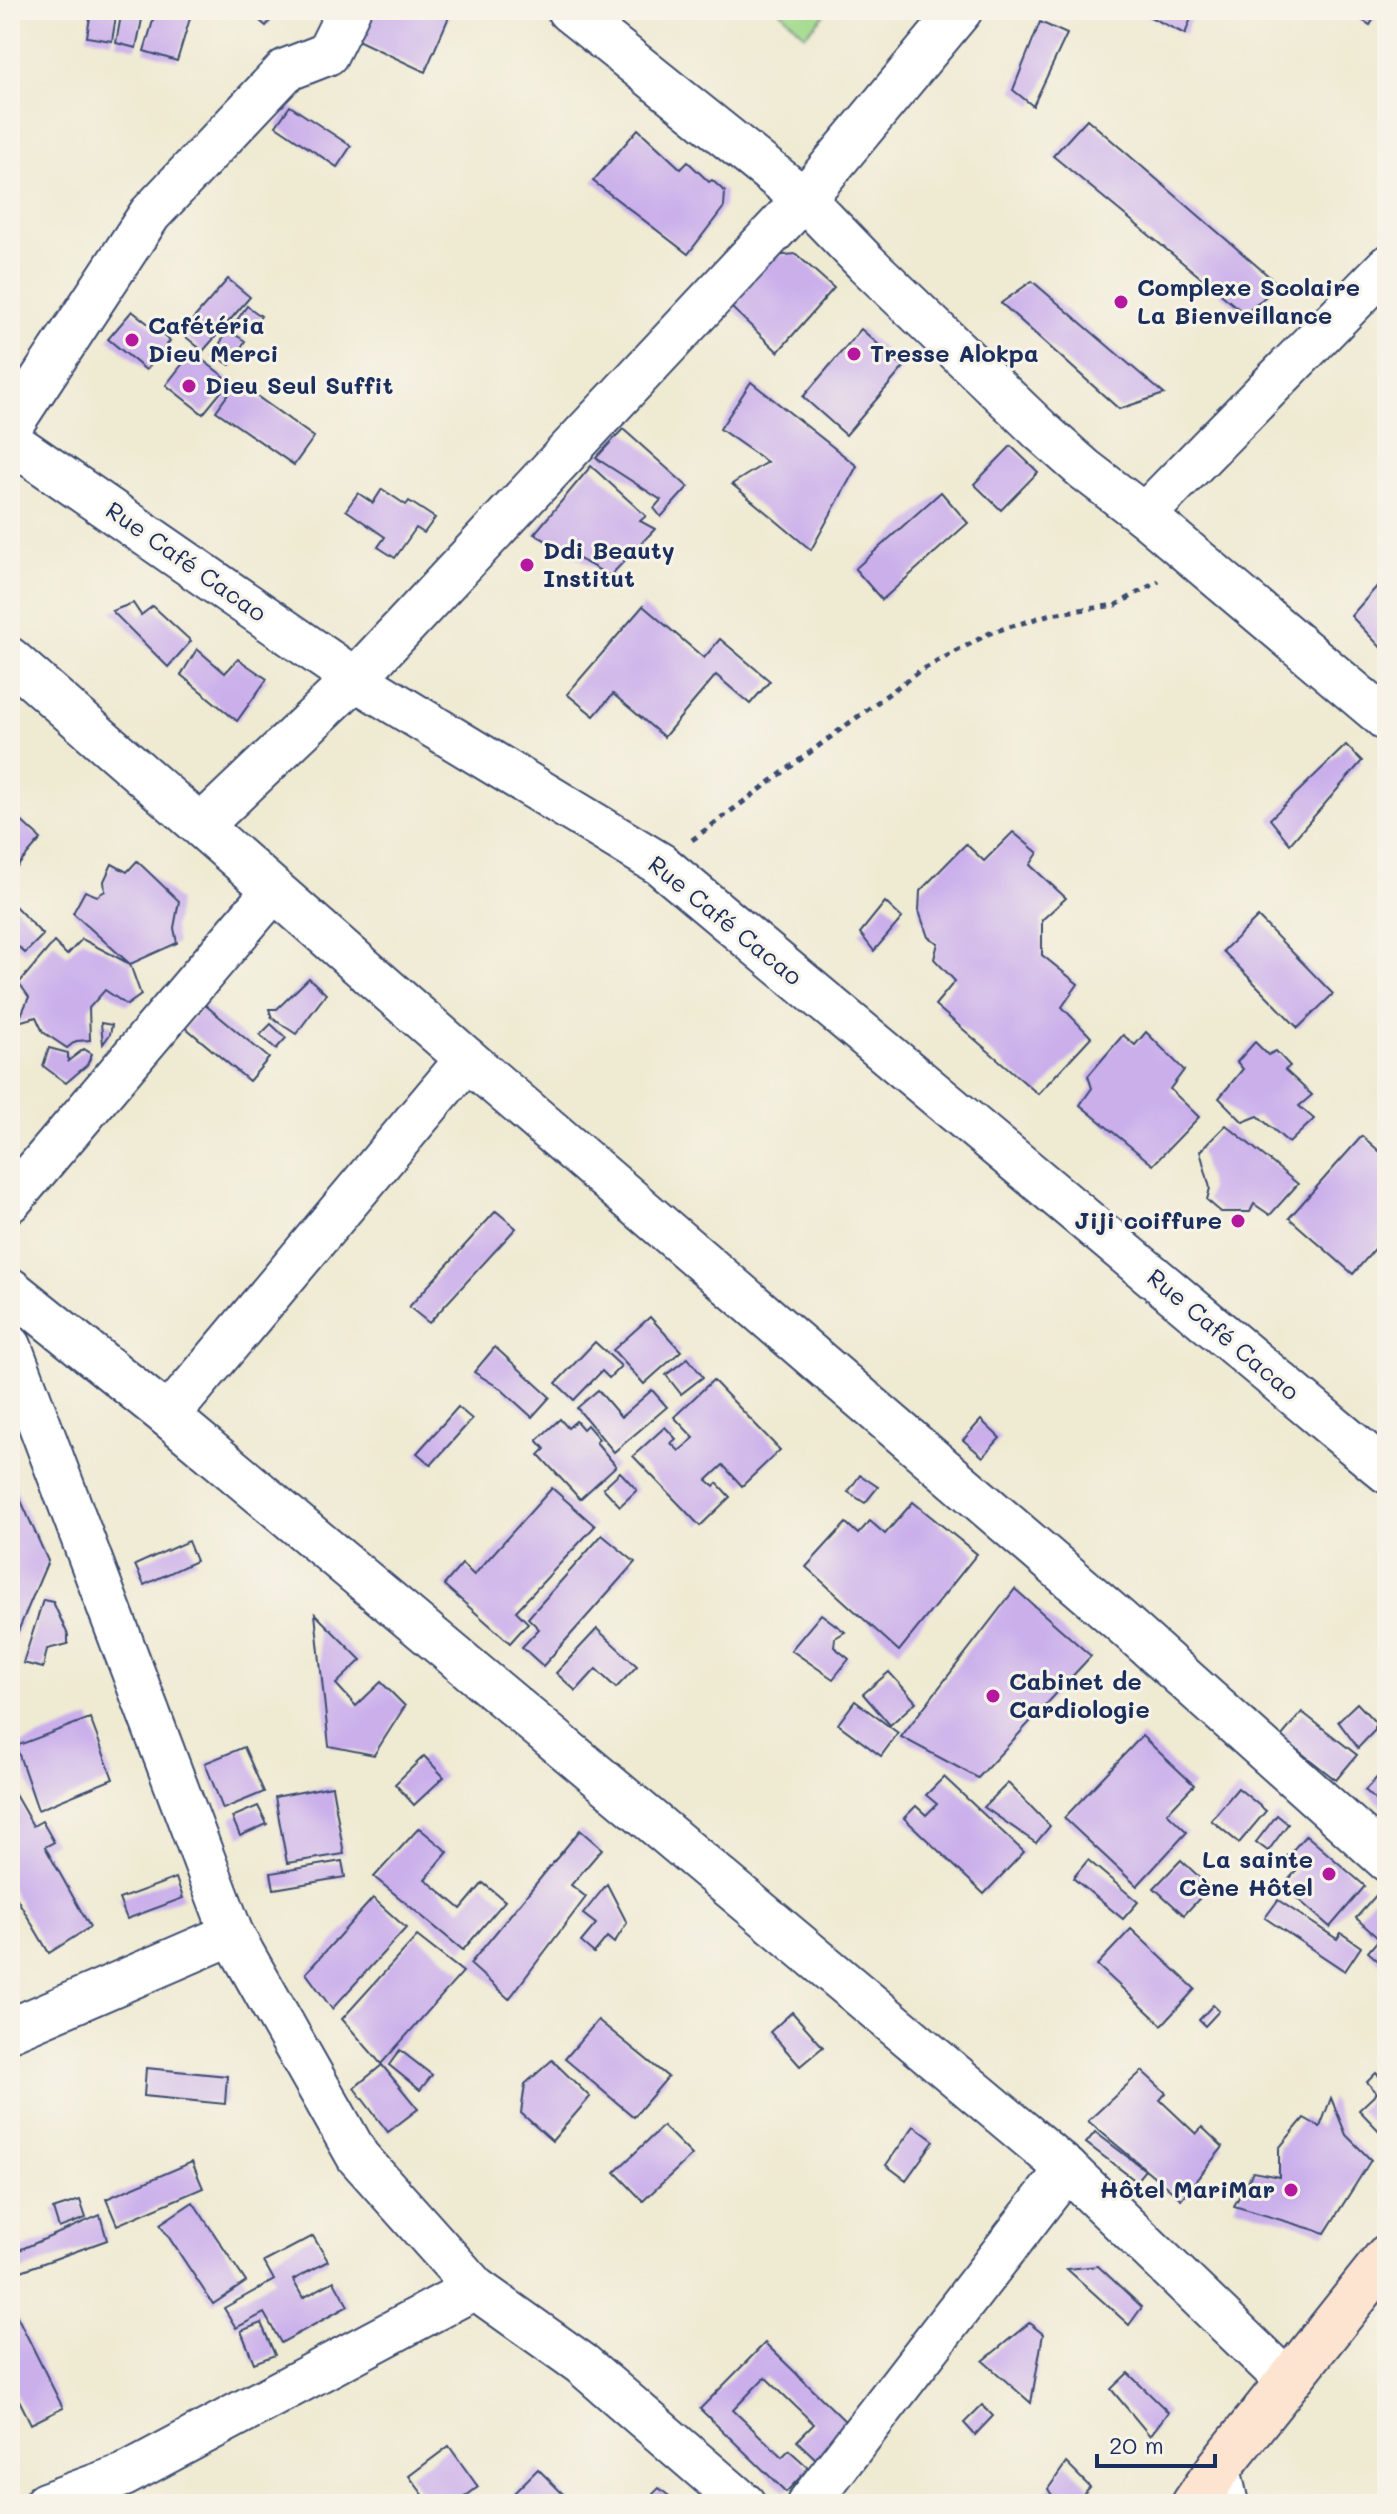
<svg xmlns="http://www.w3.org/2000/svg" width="1397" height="2514" viewBox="0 0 1397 2514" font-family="Mali,sans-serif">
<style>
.green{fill:#a2da8b;stroke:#5e8474;stroke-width:2}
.building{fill:#caafeb}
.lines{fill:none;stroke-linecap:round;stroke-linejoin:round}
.street-casing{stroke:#3b4b6f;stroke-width:46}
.secondary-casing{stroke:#3b4b6f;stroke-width:48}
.path{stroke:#3b4b6f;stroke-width:5;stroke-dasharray:6 6;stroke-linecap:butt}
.street{stroke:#fff;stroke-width:42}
.secondary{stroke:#fde4d0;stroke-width:44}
.poi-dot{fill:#b5179e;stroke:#f7f3e8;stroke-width:3}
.labels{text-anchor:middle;stroke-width:6;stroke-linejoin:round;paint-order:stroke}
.poi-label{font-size:24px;font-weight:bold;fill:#1b2f5e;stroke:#f7f3e8;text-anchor:start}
.street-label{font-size:24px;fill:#1b2f5e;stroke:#f7f3e8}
</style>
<rect width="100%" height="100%" fill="#f7f3e8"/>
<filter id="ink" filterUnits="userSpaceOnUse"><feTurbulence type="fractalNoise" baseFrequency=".0125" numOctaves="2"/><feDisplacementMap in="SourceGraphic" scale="16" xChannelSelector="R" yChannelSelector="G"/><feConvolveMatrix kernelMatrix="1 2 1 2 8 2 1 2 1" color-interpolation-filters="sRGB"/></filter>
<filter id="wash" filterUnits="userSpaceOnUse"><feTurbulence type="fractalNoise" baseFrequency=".006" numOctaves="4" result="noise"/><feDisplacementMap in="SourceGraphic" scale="32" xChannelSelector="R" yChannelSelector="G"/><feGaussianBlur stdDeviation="1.8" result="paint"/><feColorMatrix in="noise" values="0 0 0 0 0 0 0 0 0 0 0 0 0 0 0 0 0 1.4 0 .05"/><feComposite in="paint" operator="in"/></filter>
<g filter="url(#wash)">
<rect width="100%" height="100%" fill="#efead2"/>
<path class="green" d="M779 10H829L805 35Z"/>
<g id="blocks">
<g class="building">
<path d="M91 10H117L112 41 87 37Z"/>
<path d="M122 10H144L136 48 116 43Z"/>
<path d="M175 10 191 15 177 61 144 51 155 14 144 10Z"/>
<path d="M247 10H279L266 26Z"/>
<path d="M365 10H452L425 72 351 37Z"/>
<path d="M1136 10H1187L1193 13 1185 34Z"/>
<path d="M1346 10H1379L1370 25Z"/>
<path d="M1040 22 1067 34 1033 106 1013 90Z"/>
<path d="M290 106 351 146 337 167 276 126Z"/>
<path d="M1087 119 1279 285 1245 314 1053 156Z"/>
<path d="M638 129 681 169 688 162 709 182 712 180 725 192 724 207 688 254 593 181Z"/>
<path d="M796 254 834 288 778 352 731 307 773 256Z"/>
<path d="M228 279 250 297 203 351 181 333Z"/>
<path d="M1032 281 1164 394 1119 409 1001 303Z"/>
<path d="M247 306 261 316 249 332 235 323Z"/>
<path d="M132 311 170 341 146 370 108 339Z"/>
<path d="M861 329 904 367 846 435 803 397Z"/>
<path d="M228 330 245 341 230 365 213 355Z"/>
<path d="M192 352 230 381 203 414 166 385Z"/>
<path d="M237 382 314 437 294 465 216 411Z"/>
<path d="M751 382 857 466 811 550 732 484 767 462 720 429Z"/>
<path d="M623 429 688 487 661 517 654 508 661 500 596 458Z"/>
<path d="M1011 446 1038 472 1001 510 974 484Z"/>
<path d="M591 466 646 516 640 521 655 529 610 576 534 534Z"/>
<path d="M382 489 406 505 409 501 435 518 424 533 416 528 395 558 378 547 385 537 346 510 358 493 373 503Z"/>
<path d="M941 492 968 523 882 600 855 569Z"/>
<path d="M1387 575V654L1351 616Z"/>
<path d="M133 603 141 615 153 606 191 641 168 667 112 611Z"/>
<path d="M643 606 704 658 720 639 770 681 750 704 716 675 664 737 613 694 594 716 567 694Z"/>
<path d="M197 649 225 673 238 659 267 679 237 721 181 675Z"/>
<path d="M1346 745 1362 761 1290 844 1270 819Z"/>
<path d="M18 818 41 839 10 875V828Z"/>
<path d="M1013 832 1038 853 1030 865 1066 898 1042 920V955L1078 984 1062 1007 1091 1037 1038 1094 935 1005 955 981 934 959 938 943 928 937 919 911 920 891 966 844 984 861Z"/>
<path d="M137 861 179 901 174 928 177 943 130 964 141 995 127 1005 105 990 89 1008 90 1040 76 1041 67 1048 43 1032 36 1017 18 1022 29 997 19 983 54 942 67 955 82 939 130 964 73 913 85 891 97 896 105 891 104 881 112 864 127 872Z"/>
<path d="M885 902 902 918 874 951 860 933Z"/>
<path d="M13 904 43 935 25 953 10 939V907Z"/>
<path d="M1258 917 1333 994 1298 1028 1223 951Z"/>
<path d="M309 978 326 994 296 1034 272 1018 269 1009H277Z"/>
<path d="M204 1004 269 1058 249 1081 185 1027Z"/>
<path d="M101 1023 112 1025 110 1034 103 1044Z"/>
<path d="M271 1024 286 1038 276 1049 260 1035Z"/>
<path d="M1146 1032 1184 1070 1170 1089 1199 1117 1153 1165 1080 1105 1092 1088 1088 1076 1123 1035 1135 1045Z"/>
<path d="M1255 1042 1268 1055 1276 1051 1290 1066 1285 1070 1312 1095 1299 1106 1314 1119 1289 1143 1258 1116 1243 1122 1219 1098 1243 1069 1237 1062Z"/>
<path d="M49 1048 68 1053V1061L84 1049 92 1054 87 1065 66 1083 43 1066Z"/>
<path d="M1226 1125 1298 1184 1270 1215 1254 1204 1250 1212H1221L1207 1200 1210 1188 1200 1151Z"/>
<path d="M1362 1136 1387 1158V1235L1353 1274 1289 1218Z"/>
<path d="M496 1211 516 1228 429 1323 409 1307Z"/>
<path d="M650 1317 681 1351 644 1384 613 1350Z"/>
<path d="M595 1342 621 1366 609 1378 602 1371 574 1400 556 1383Z"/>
<path d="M495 1347 550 1397 532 1417 501 1389 474 1372Z"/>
<path d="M688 1358 703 1377 681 1394 666 1375Z"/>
<path d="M713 1380 780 1450 742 1486 723 1465 707 1480 714 1486 717 1483 730 1497 700 1526 633 1456 665 1427 676 1439 671 1443 679 1451 694 1438 674 1417Z"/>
<path d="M598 1390 621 1417 652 1390 667 1407 614 1452 577 1408Z"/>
<path d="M458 1407 472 1419 431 1465 417 1453Z"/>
<path d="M560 1419 568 1428 576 1421 583 1429 587 1425 599 1439 596 1442 616 1466 580 1499 539 1455 545 1449 537 1440Z"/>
<path d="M981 1420 1000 1438 983 1457 963 1440Z"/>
<path d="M620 1472 637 1490 620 1506 603 1488Z"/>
<path d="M860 1475 878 1487 865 1503 848 1492Z"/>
<path d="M10 1476 48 1561 10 1650Z"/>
<path d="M552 1488 595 1526 516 1611 528 1623 510 1643 444 1585 462 1564 474 1575Z"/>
<path d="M913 1502 977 1554 899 1651 806 1567 846 1523 858 1534 870 1521 885 1534Z"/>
<path d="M602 1535 635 1562 543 1666 522 1647 539 1629 528 1618Z"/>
<path d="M188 1541 196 1561 144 1585 135 1565Z"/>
<path d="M1015 1589 1091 1656 978 1778 901 1737Z"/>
<path d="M43 1600 53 1602 68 1635V1644L47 1649 43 1668 23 1663Z"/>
<path d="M315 1614 361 1660 336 1684 356 1706 381 1682 405 1706 374 1755 329 1746Z"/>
<path d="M821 1614 845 1632 835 1638 834 1647 849 1659 833 1679 791 1650Z"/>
<path d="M597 1629 637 1666 616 1688 596 1669 576 1691 556 1673Z"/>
<path d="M889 1672 916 1702 890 1725 863 1694Z"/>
<path d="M855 1701 898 1733 881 1756 838 1724Z"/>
<path d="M1357 1703 1375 1722V1730L1358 1748 1338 1721Z"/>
<path d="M1302 1712 1357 1755 1336 1780 1281 1737Z"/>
<path d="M90 1718 113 1779 38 1810 16 1746Z"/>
<path d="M1142 1736 1194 1785 1167 1813 1187 1832 1137 1886 1064 1818Z"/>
<path d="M244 1747 264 1792 223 1809 205 1763Z"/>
<path d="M424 1756 444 1777 414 1805 395 1784Z"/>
<path d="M1387 1767V1811L1365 1790Z"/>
<path d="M944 1777 1024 1852 984 1894 904 1818 916 1806 926 1815 937 1804 926 1795Z"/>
<path d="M1008 1783 1050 1826 1036 1843 984 1807Z"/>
<path d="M10 1786 33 1826 42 1821 54 1842 45 1847 90 1927 49 1953 10 1887Z"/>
<path d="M332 1786 344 1854 287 1863 275 1797Z"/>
<path d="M1238 1788 1266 1811 1239 1843 1211 1820Z"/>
<path d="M258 1806 267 1824 240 1836 232 1817Z"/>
<path d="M1277 1815 1288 1824 1268 1851 1256 1842Z"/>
<path d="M419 1828 448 1852 425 1879 461 1909 483 1883 505 1901 463 1950 374 1877Z"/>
<path d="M580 1830 602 1849 571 1885 586 1897 509 1999 470 1964Z"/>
<path d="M1306 1835 1365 1886 1330 1927 1283 1886 1297 1870 1284 1860Z"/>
<path d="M1088 1860 1138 1902 1123 1919 1073 1878Z"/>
<path d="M1181 1860 1210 1887 1184 1915 1154 1888Z"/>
<path d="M342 1861 345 1877 274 1889 271 1873Z"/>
<path d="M176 1878 183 1898 127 1919 119 1899Z"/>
<path d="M607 1884 627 1923 614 1943 607 1937 594 1953 581 1942 596 1924 583 1914Z"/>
<path d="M1379 1892 1387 1900V1963L1384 1966 1368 1952 1379 1939 1356 1918Z"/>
<path d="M373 1898 406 1928 332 2009 306 1973Z"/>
<path d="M1278 1900 1337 1939 1341 1933 1361 1947 1345 1971 1265 1918Z"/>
<path d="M1131 1929 1195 1989 1162 2025 1097 1965Z"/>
<path d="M417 1936 463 1972 381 2064 342 2019Z"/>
<path d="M1213 2005 1219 2011 1205 2026 1199 2020Z"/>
<path d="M792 2012 823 2047 800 2066 770 2032Z"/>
<path d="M598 2020 668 2077 634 2117 565 2059Z"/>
<path d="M400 2050 432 2075 420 2090 389 2065Z"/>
<path d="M552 2060 590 2097 552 2141 521 2113 525 2084Z"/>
<path d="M382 2065 418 2109 388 2132 354 2088Z"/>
<path d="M146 2068 227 2076 225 2104 144 2096Z"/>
<path d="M1142 2071 1166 2093 1160 2100 1196 2134 1202 2127 1223 2147 1181 2199 1088 2121Z"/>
<path d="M1376 2073 1387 2084V2139L1359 2110 1377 2093 1367 2082Z"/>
<path d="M1331 2098 1346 2135 1371 2160 1325 2233 1234 2206 1253 2172 1279 2177V2148L1304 2118 1320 2127Z"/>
<path d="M663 2126 692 2155 643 2201 615 2172Z"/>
<path d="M914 2126 934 2141 906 2180 886 2165Z"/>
<path d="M1095 2132 1145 2170 1136 2181 1086 2143Z"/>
<path d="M192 2162 203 2188 117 2225 106 2199Z"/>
<path d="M80 2200 86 2218 59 2228 53 2209Z"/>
<path d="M193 2202 246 2282 213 2304 160 2224Z"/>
<path d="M100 2215 107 2240 10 2275V2254Z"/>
<path d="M313 2236 328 2261 293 2280 303 2298 334 2281 348 2306 281 2343 264 2313 236 2328 224 2308 274 2280 264 2262Z"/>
<path d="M1098 2266 1142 2307 1129 2325 1067 2269Z"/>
<path d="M10 2302 63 2408 31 2424 10 2382Z"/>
<path d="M261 2323 275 2355 254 2363 241 2331Z"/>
<path d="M1029 2323 1043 2334 1031 2403 983 2361Z"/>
<path d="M765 2343 850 2426 817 2460 797 2441 814 2424 765 2377 733 2410 782 2457 789 2450 809 2468 786 2492 700 2409Z"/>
<path d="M1128 2373 1168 2412 1150 2436 1111 2389Z"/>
<path d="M982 2405 993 2416 975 2435 964 2423Z"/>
<path d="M449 2446 478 2487 455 2504H430L409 2476Z"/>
<path d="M1066 2463 1090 2487 1074 2504H1053L1056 2501 1048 2489Z"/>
<path d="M538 2469 566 2497 574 2504H526L514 2493Z"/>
<path d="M659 2488 679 2504H643Z"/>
</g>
</g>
</g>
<g filter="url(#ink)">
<use href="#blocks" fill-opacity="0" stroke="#3b4b6f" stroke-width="2"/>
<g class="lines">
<defs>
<g id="street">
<path d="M568 10 804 199 866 263 1040 430 1084 469 1144 515"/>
<path d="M1387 267 1144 515 1387 720"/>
<path d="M10 427 150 214 286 70 327 54 349 10"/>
<path d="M10 441 355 679 660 864 1387 1472"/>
<path d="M10 659 467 1059"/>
<path d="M202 825 355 679 804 199 961 10"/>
<path d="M10 1201 273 891"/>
<path d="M10 1289 168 1416 1067 2169 1287 2381"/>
<path d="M10 1346 232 1934 358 2157 475 2288 582 2364 744 2504"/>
<path d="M168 1416 467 1059 1119 1620 1387 1860"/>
<path d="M10 2030 232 1934"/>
<path d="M1219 2468 1227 2504"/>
<path d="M45 2504 124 2475 475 2288"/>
<path d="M808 2504 1067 2169"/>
</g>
<path id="secondary" d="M1194 2504 1219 2468 1387 2257"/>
</defs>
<use href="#street" class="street-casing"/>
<use href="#secondary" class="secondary-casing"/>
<path class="path" d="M692 840 918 672 990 633 1051 614 1116 605 1159 581"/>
<use href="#street" class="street"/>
<use href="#secondary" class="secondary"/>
</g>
</g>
<g class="poi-dot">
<circle cx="1121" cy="302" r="8"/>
<circle cx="132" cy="340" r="8"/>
<circle cx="854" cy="354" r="8"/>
<circle cx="189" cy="386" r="8"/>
<circle cx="527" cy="565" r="8"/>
<circle cx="1238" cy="1221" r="8"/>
<circle cx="993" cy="1696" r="8"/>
<circle cx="1329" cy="1874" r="8"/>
<circle cx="1291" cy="2190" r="8"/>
</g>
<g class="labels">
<g class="poi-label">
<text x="1137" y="296">Complexe Scolaire<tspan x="1137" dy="28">La Bienveillance</tspan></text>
<text x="148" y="334">Cafétéria<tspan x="148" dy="28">Dieu Merci</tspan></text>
<text x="870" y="362">Tresse Alokpa</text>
<text x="205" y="394">Dieu Seul Suffit</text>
<text x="543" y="559">Ddi Beauty<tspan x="543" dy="28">Institut</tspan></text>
<text x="1222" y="1229" text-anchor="end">Jiji coiffure</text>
<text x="1009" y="1690">Cabinet de<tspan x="1009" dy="28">Cardiologie</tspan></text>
<text x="1313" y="1868" text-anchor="end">La sainte<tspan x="1313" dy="28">Cène Hôtel</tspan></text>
<text x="1275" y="2198" text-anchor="end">Hôtel MariMar</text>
</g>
<g class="street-label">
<text transform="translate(186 562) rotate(35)" y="8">Rue Café Cacao</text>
<text transform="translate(725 921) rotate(39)" y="8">Rue Café Cacao</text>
<text transform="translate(1223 1335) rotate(40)" y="8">Rue Café Cacao</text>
</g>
</g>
<rect width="1397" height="2514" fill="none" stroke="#f7f3e8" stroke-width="40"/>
<path d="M1097 2454v12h118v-12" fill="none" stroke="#1b2f5e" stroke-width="4"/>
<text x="1109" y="2454" font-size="24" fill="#1b2f5e" stroke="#f7f3e8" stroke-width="6" paint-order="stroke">20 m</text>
</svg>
